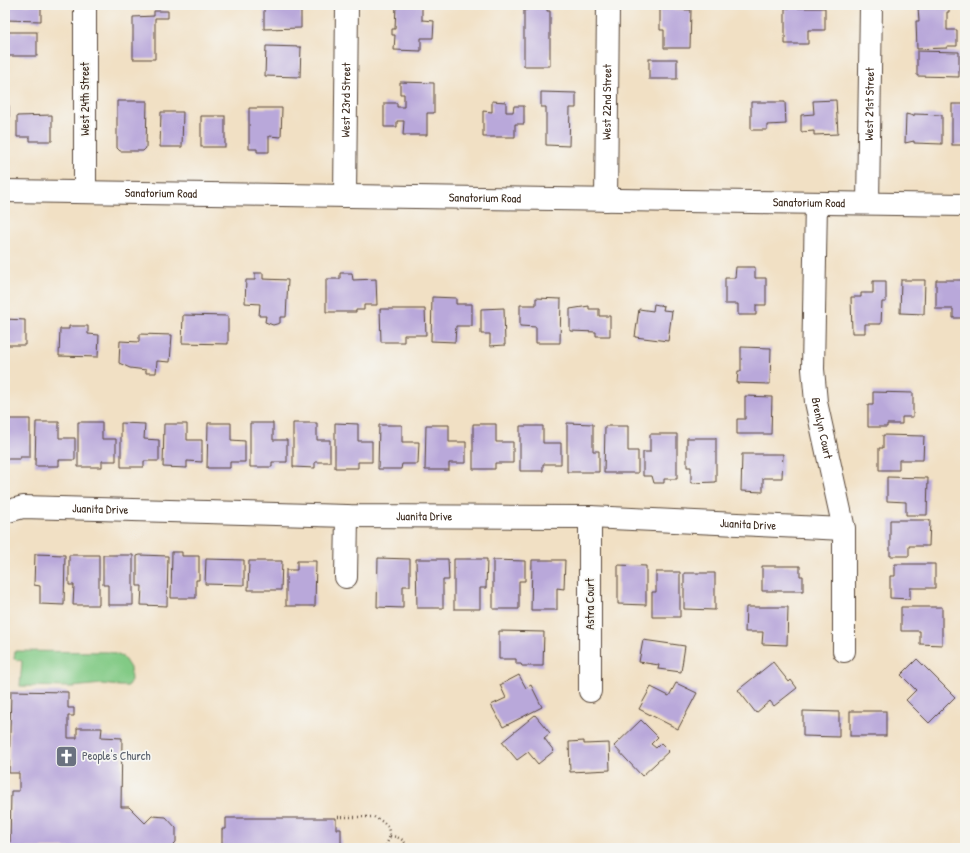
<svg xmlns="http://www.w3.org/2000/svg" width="970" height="853" viewBox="0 0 970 853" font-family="'Patrick Hand',sans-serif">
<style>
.green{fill:#82ca85;stroke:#5e7a52}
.building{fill:#b9a8da}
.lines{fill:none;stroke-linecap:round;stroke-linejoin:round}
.minor-casing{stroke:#564537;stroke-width:24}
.path{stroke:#564537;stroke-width:2.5;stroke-dasharray:1 3;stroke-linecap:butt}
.minor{stroke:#fff;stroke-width:22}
.labels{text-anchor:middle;stroke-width:3.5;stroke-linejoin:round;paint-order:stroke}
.street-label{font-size:12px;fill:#3b2a1e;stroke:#f6f6f2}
.worship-label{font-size:12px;fill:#5b616d;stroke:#f6f6f2;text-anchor:start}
</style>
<rect width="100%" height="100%" fill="#f6f6f2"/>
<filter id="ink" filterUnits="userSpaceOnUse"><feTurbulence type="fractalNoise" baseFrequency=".025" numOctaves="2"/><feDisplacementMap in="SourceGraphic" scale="8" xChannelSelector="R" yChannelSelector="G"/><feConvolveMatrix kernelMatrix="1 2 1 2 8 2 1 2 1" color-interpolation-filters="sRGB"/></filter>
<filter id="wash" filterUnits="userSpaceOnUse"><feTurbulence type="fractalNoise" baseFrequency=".012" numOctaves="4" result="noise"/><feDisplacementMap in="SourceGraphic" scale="16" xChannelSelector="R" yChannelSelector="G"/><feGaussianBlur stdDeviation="0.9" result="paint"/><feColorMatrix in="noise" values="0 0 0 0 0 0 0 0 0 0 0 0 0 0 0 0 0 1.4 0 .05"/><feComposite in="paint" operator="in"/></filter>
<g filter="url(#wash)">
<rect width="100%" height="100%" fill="#f1e0c4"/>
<path class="green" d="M15 651 110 652 123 657 130 668 131 680 128 686H120L102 684 72 687 20 686 22 661 14 659Z"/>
<g id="blocks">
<g class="building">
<path d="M5 5H41V21L5 20Z"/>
<rect x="133" y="5" width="27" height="3"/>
<path d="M264 5H301V28L264 29Z"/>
<path d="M396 5H422V20L434 21 433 38H421V51L394 50 395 35H392V29H395Z"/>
<path d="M527 5H547V11H550V66H524V10H527Z"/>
<path d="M922 5H949V12H947V30H957V46H947V48L917 49 916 21H919L918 7H922Z"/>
<path d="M785 8H825V30H808V44H785Z"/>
<path d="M660 9 691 10 690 48H664V30H660Z"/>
<path d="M154 11H168V18H155V59H133V17L154 16Z"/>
<rect x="5" y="32" width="32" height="24"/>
<path d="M266 46 301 47 300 77 265 76Z"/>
<path d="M917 51 959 52V77L917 76Z"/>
<rect x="649" y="59" width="28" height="20"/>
<path d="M400 82 434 83V113H427V135H403L404 121H397V127H384V103H397V107H404V94H400Z"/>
<path d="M541 92 576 93V108H570L569 146 546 145V107H541Z"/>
<path d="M836 100 838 134 814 135V131L801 132V115L814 114 813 101Z"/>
<path d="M117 101H147L146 148 143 151H120L117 148Z"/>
<path d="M492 101 506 102V112H513L514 106H524V124H515V137H483V111L492 112Z"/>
<path d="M751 102H785L786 124 767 125V130H751Z"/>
<rect x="952" y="104" width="13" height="41"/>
<rect x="5" y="106" width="4" height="36"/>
<path d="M249 108H282L281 137 269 136V152H257V149H249Z"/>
<path d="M161 112H183L182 147H160Z"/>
<path d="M906 114 914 116V114L942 115V144L914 143V141L905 143Z"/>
<path d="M52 115V141H30V137H17V116Z"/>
<rect x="201" y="116" width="24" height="31"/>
<path d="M736 267H755V278H766V305H756V315H738V304H725V278H735Z"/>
<path d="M255 273H263V279L288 280 286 317H280V323L273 325 265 322 266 316H259L260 304 245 303 246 280H255Z"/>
<path d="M340 273H352L353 280 376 279 377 305H364V310H356V312H326V279H340Z"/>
<path d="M901 280H925L924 314 900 313Z"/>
<path d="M936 280H965V318H953V309H936Z"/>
<path d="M873 281H886V302H882L881 324H865V333H852L851 297H861V293H873Z"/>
<path d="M432 297 456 298V304H472V326H456L455 342 431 341Z"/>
<path d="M536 298 561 299 560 343H536V327L520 326V305H536Z"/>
<path d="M654 304 664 306 663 310 672 311 668 341 635 337 639 309 653 311Z"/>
<path d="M589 306V309H599V316H610V336H596V332L570 331V309Z"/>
<path d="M504 308 505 345 490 346V334H481V309Z"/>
<path d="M380 309H425L426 335H404V342H381Z"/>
<path d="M183 315 228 316V344L182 343Z"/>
<path d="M5 319 25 320V345H5Z"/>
<path d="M69 326H88V334L99 335 98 357 59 356 60 329H69Z"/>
<path d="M139 334 172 335 170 362 157 361 156 373H146V370L130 368 119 363 120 341 139 342Z"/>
<path d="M741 347 771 348 770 384 737 383 738 371H741Z"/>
<path d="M873 392 913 393V417H902V424H887V427H868V405H873Z"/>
<path d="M745 396 772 397 771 434H737V419H745Z"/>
<path d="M5 419H30V457H20V459H5Z"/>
<path d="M36 422H59V438H75V460H59V466H35Z"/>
<path d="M78 422H102V439H116V461H102V467H78Z"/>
<path d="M121 423 145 424 144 439 159 440V461H144V467H121Z"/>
<path d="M208 423H231V440L245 441V462H230V468H207Z"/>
<path d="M250 423H273V440H287V462H272V467H250Z"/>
<path d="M293 423H317V440H330V462H315V468L293 467Z"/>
<path d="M335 423 358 424V441H372V462H358V468H335Z"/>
<path d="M567 423 593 424V451H599V472H567Z"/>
<path d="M164 424H187V440H202V462L187 461V468L163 467Z"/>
<path d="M473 424H496V442H513V463H495V469H473Z"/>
<path d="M379 425H402V442H419L418 464H402L401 469H378Z"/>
<path d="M426 425H449V442H466V463H449V470H425Z"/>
<path d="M520 426H543V443H561V464H543V471H520Z"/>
<path d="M605 426H628V451H638V473H604Z"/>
<path d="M650 434H677V479H664V483H654L652 476H643V452H650Z"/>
<path d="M883 435 924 436 923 460H899V470H879V448H883Z"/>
<path d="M687 438H716V482L691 483V467H687Z"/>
<path d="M742 454H783L782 478H763V492L741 491Z"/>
<path d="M887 477 928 478 927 515H906V502L887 501Z"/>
<path d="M890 520H930L929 546H909V556H890Z"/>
<path d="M172 552H182V556H199V580H196V598H171Z"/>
<path d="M35 554 65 555 64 605 40 604V586L34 585Z"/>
<path d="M69 555H99V605H73L74 585H69Z"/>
<path d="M103 555H133V605H108V585H103Z"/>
<path d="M140 555 168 556 167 606 141 605 142 586H137V556Z"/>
<path d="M378 558 410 559V586H403V608L377 607Z"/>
<path d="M206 559 244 560V585L205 584Z"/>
<path d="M416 559H448L449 580H443V608H417Z"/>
<path d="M454 559H487L486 588H480V609H454Z"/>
<path d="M493 560 525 561V581H519V609H493Z"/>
<path d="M532 560H565L564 589 557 588V610H531Z"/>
<path d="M249 561H282L281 590H248Z"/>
<path d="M297 561H316L315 606H286V570H297Z"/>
<path d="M895 564H935V588H910V599L890 598V576H895Z"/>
<path d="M618 565 646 566V605L618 604Z"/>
<path d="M762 566H800V576H803V591H762Z"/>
<path d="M656 572H680V617H652V592H656Z"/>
<path d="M684 573H715V610L684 609Z"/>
<path d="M746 607H788L787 645 762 644 763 632H745Z"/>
<path d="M901 607H942V645L920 644V631H901Z"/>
<path d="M499 631 544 632 543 666H522L521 664H516V659H499Z"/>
<path d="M643 640 685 646 681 672 658 669 659 665 639 662Z"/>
<path d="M917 659 955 697 929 723 906 700 916 690 901 675Z"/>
<path d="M773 662 789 682 791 680 797 688 774 706 770 701 756 713 738 690Z"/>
<path d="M519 675 526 688 531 685 542 707 503 727 491 705 506 698 500 685Z"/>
<path d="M676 683 697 693 678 729 639 709 651 687 669 696Z"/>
<path d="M11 691 68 692V708H74V716H68V738H77V728H102L101 737 122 738 121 807H129L145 823 152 816 166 817 176 828V842L170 848H10L11 791H19V773H9Z"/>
<path d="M803 711 839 712V737L803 736Z"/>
<rect x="850" y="711" width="36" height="25"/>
<path d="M535 715 550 733 544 738 554 751 538 764 528 752 517 760 502 742Z"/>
<path d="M641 720 658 737 651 744 656 748 661 743 669 751 642 776 614 746Z"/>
<path d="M584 741V744L609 743 610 770 570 772 569 742Z"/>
<path d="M226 818H336V829H341V848H222V829H226Z"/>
</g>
</g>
</g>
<g filter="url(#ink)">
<use href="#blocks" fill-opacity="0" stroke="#564537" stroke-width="1"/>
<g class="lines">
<defs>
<g id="minor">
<path id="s1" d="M5 191 965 205"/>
<path d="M85 192V5"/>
<path id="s2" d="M345 196 347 5"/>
<path id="s3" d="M606 200 608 5"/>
<path id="s4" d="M816 203 813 369 816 402 844 529V651"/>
<path id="s5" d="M868 203 871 5"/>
<path id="s6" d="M5 512 23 507 347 516 590 517 844 529"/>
<path d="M346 577 347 516"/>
<path d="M590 691V517"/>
</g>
</defs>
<use href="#minor" class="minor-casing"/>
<g class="path">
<path d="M338 817H374L383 822 388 827 390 836 385 848"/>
<path d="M390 836C399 837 404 839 408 848"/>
</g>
<use href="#minor" class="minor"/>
</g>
</g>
<defs>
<symbol id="church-square" viewBox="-11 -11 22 22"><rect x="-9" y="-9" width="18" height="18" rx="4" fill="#6b7280" stroke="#f6f6f2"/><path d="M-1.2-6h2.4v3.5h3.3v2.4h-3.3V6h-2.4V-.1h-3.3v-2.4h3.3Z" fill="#fff"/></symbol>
</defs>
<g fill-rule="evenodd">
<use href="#church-square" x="54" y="744" width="25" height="25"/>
</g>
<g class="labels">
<g class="street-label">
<text transform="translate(85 99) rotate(-90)" y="4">West 24th Street</text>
<text dy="4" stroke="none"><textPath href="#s2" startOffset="96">West 23rd Street</textPath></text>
<text dy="4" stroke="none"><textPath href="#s3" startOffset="98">West 22nd Street</textPath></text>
<text dy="4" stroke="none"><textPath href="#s5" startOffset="99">West 21st Street</textPath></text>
<text dy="4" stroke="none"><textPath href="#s1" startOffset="156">Sanatorium Road</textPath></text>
<text dy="4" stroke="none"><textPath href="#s1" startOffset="480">Sanatorium Road</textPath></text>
<text dy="4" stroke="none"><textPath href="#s1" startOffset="804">Sanatorium Road</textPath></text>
<text dy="4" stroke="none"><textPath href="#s4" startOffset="226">Brenlyn Court</textPath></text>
<text dy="4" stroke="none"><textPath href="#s6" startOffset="96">Juanita Drive</textPath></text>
<text dy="4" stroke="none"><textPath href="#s6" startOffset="420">Juanita Drive</textPath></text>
<text dy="4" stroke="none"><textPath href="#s6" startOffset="744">Juanita Drive</textPath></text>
<text transform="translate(590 604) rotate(-90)" y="4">Astra Court</text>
</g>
<g class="worship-label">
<text x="82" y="760">People's Church</text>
</g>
</g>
<rect width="970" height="853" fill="none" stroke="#f6f6f2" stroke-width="20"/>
</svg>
